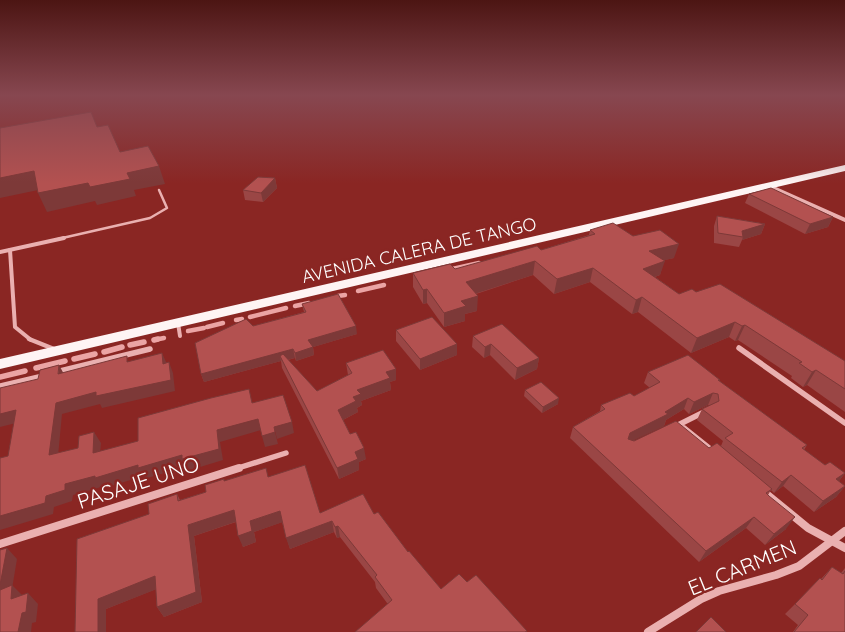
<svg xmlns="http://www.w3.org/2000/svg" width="845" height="632" font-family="Quicksand,sans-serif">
  <rect width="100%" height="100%" fill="#8a2623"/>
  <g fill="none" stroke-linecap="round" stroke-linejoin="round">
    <g stroke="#eba4a4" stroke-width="4.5">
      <polyline points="448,270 479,263"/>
      <polyline points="358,291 384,285"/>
      <polyline points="338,296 345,295"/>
      <polyline points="295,306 309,303"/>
      <polyline points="250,317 286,308"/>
      <polyline points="236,320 242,319"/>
      <polyline points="207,327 223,323"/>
      <polyline points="188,331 204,328"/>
      <polyline points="154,340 164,338"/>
    </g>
    <g stroke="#eba4a4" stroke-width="5.5">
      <polyline points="154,340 158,339"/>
      <polyline points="130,345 144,342"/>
      <polyline points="104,352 122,347"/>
      <polyline points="74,359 95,354"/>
      <polyline points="36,368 65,361"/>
      <polyline points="0,377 25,371"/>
    </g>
    <polyline stroke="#eab0b0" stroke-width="2.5" points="58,239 150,218 167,208 159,190"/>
    <g stroke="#eab0b0" stroke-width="4">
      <polyline points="10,250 15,327 31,340"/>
      <polyline points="0,252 64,238"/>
      <polyline points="178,323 180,336"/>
    </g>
    <polyline stroke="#eab0b0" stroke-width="4.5" points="29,339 54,349"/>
    <polyline stroke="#eab0b0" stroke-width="4" points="769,186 845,220"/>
    <g stroke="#eab0b0" stroke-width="5.5">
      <polyline points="739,348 845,423"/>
      <polyline points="56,372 150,349"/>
      <polyline points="0,386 43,376"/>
      <polyline points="674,427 704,412"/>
      <polyline points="684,428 714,452"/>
      <polyline points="235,469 286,453"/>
    </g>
    <g stroke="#eab0b0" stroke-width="8">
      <polyline points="764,492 808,528 845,548"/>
      <polyline points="0,544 239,468"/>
      <polyline points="648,632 701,599 719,591 776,575 799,566 845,531"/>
    </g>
    <polygon fill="#fef4f4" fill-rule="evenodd" points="845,165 845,171 0,369 0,359"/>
  </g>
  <g fill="#9a4645" fill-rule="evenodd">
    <polygon points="275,178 277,188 263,202 245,200 243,190"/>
    <polygon points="749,194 833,217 828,227 805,234 745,203"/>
    <polygon points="717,216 765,224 761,234 742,240 739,247 714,243 714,226"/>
    <polygon points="590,230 633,236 674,258 664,260 660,275 655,277 679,294 696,292 845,361 845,412 807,385 803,387 791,378 792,376 738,340 735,341 729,337 691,353 638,312 632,314 590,282 554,294 533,275 476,294 477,311 465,314 465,321 444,327 427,303 423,304 413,287 413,273 455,269 541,250 589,235"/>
    <polygon points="302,304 357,334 313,347 314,355 296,361 295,358 288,360 317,391 348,375 346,363 396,369 396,380 390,382 391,390 361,401 362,405 357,408 358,412 343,420 350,434 366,459 359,462 359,470 339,479 282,368 281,361 204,382 201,374 253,326 304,312"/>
    <polygon points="396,330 457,355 420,370 396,341"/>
    <polygon points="473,336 539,358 537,369 515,380 490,355 484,358 472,347"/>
    <path d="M648 372 720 380 719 381 807 445 804 450 825 465 845 473 839 481 845 486 836 497 814 512 783 486 774 493 771 490 768 495 786 529 765 545 746 528 699 562 570 438 573 427 600 411 601 405 634 396 650 388 644 383ZM708 405H710L702 409 697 420 723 441 721 446 709 448 633 440 664 426 666 420 684 409 689 414Z"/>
    <polygon points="525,390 558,404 542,413 524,396"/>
    <polygon points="269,477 320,513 374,514 441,589 467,582 527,631 387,603 376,588 375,582 340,537 337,538 334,532 290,549 282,522 254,532 256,542 243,547 236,522 194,536 202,602 164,617 157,607 156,589 106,609 75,632 149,514 177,494 180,500 206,492 225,481"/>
    <polygon points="832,567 841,573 845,568 845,632 793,632 798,625 785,614 795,604 821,579"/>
  </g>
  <g fill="#7d3938">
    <polygon points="159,166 165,184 134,190 136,196 97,205 95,201 47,212 38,193"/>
    <polygon points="34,171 43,189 0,198 0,178"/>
    <polygon points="275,178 277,188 263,202 261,193"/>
    <polygon points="833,217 828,227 805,234 810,224"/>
    <polygon points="765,224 761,234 742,240 743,237 742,231"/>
    <polygon points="679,244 674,258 645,265 649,251"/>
    <polygon points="535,261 533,275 465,297 466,282"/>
    <polygon points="665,261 660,275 638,283 643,269"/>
    <polygon points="593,268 590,282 554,294 557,279"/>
    <polygon points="427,289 427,303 423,304 423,290"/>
    <polygon points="478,296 477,311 465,314 465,321 444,327 444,313 461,301"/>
    <polygon points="642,297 638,312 632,314 636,300"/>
    <polygon points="735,322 729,337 691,353 697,338"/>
    <polygon points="745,325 738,340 735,341 742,326"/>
    <polygon points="356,326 357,334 310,348 308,340"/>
    <polygon points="457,344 457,355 420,370 420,359"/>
    <polygon points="491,344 490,355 484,358 485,347"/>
    <polygon points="313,347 314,355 296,361 295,353"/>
    <polygon points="293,349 295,358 282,361 280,356 281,361 204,382 201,374"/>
    <polygon points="162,353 167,364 163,364"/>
    <polygon points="539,358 537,369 515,380 517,368"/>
    <polygon points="169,362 173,373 175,391 102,408 100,404 62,414 57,467 49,455 56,403"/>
    <polygon points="59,365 65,376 58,374"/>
    <polygon points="396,369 396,380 390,382 391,390 361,401 362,405 357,408 358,412 339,422 338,410 353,397 357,390 386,372"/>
    <polygon points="816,370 807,385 803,387 812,372"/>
    <polygon points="713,393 708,405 689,414 694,402"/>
    <polygon points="559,398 558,404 542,413 543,407"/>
    <polygon points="688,398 684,409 666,420 664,426 626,444 630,433"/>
    <polygon points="16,410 24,421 0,427 0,414"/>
    <polygon points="258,419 261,430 220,442 223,460 187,471 185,467 144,479 143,476 102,489 101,487 73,495 72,501 54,507 53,514 0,530 0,516 46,496 65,484 217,430"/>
    <polygon points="292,422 294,433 277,439 274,427"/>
    <polygon points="94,432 101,443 99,465 93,453"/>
    <polygon points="275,432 278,444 265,447 262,436"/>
    <polygon points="364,448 366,459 359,462 359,470 339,479 337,468 355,452"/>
    <polygon points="845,473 836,485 836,479"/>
    <polygon points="791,475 783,486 774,493 782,482"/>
    <polygon points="845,486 836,497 814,512 823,501"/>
    <polygon points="234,510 238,521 194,536 202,602 164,617 157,607 188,525"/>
    <polygon points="280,511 283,522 254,532 256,542 243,547 238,536 250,521"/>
    <polygon points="754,517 746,528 699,562 706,551"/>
    <polygon points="795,517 786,529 765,545 774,534"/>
    <polygon points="332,521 334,532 290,549 286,538"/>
    <polygon points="338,526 340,537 337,538 335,527"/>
    <polygon points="7,548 17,559 10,601 0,591 0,585"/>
    <polygon points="155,576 162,587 106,609 106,632 98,632 98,599"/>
    <polygon points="12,585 23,596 11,599"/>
    <polygon points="28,593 38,604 36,622 32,623 31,632 18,632 22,613"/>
  </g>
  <g fill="#b35150" stroke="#7d3938">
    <polygon points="91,112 97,127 108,125 120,152 148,146 159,166 127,173 130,179 90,187 88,183 38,193 34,171 0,178 0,128"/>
    <polygon points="258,177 275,178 261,193 243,190"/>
    <polygon points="771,188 833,217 810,224 749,194"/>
    <polygon points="717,216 765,224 742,231 743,237 718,233"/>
    <polygon points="613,223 633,236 660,230 679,244 649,251 665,261 643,269 679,294 692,289 696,292 720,284 845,361 845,389 816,370 812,372 799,363 802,362 745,325 742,326 735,322 697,338 642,297 636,300 593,268 557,279 535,261 466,282 478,296 461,301 466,306 444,313 427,289 423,290 413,273 450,264 455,269 537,246 541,250 595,234 590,230"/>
    <polygon points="338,294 356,326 308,340 313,347 295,353 293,349 201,374 195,343 246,319 253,326 306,312 302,304"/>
    <polygon points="432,317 457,344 420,359 396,330"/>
    <polygon points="502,324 539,358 517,368 491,344 485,347 473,336"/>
    <polygon points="383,350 396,369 386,372 390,378 357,390 361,394 353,397 356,401 338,410 350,434 356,432 364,448 355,452 358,459 337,468 280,356 283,354 317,391 352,373 346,363"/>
    <polygon points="162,353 163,364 169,362 171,380 96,396 96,392 56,403 49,455 78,448 79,436 94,432 93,453 138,441 138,418 211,398 249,389 252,403 283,395 292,422 274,427 275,432 262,436 258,419 217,430 219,449 182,459 182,455 138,468 138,465 95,478 95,476 65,484 65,490 46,496 45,503 0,516 0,458 8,456 16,410 0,414 0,388 38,379 40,370 59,365 58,374 127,356 127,362"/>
    <polygon points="688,355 720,380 718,380 807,445 802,448 825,465 830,462 845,473 836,479 845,486 823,501 791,475 782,482 725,438 733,433 702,409 719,401 718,394 713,393 694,402 688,398 665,412 668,414 630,433 628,439 634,441 676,421 709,448 717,443 735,458 772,489 766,493 769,496 795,517 774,534 754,517 706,551 573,427 605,409 601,405 630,393 634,396 660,382 648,372"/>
    <polygon points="541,382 559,398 543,407 525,390"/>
    <polygon points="305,465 320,513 363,494 374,514 378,512 408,552 409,551 441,589 459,574 467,582 476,575 527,631 525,632 355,632 392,600 375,577 377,575 338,526 335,527 332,521 286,538 280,511 250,521 252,531 238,536 234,510 188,525 196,592 157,607 155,576 98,599 98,632 75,632 77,539 149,514 148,504 177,494 178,501 206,492 205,485 224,479 224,481 266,468 268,477"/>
    <polygon points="7,548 0,585 0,550"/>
    <polygon points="832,567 843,574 845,571 845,632 794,632 808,615 795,604 820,578 822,580"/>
    <polygon points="12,585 11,599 28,593 26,612 22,613 18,632 0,632 0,590"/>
    <polygon points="711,617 726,632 696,632"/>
  </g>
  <linearGradient id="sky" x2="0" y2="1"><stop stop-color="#4c1513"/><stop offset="0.52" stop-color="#874750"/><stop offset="1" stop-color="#874750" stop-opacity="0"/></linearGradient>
  <rect width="845" height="183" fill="url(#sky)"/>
  <g text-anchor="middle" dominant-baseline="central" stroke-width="5" stroke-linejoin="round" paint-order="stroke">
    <g font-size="18" fill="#fff" stroke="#8a2623">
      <text transform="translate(419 250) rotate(-13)">AVENIDA CALERA DE TANGO</text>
    </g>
    <g font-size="21" fill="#fff" stroke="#8a2623">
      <text transform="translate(138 482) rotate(-18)">PASAJE UNO</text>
      <text transform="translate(742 567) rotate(-22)">EL CARMEN</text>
    </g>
  </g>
</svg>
